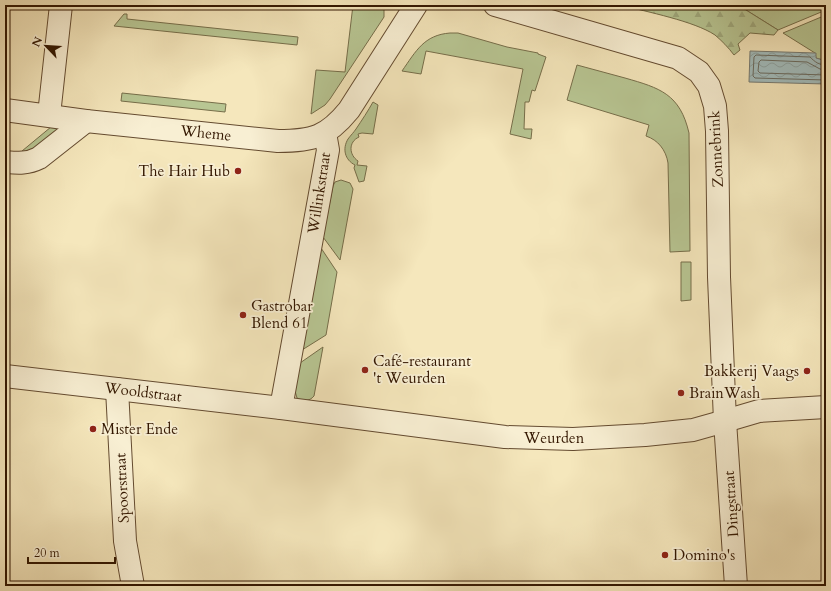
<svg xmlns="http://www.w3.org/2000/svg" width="831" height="591" font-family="Cardo,serif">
  <defs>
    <pattern id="forest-firs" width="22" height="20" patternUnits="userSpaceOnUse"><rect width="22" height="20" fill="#b8c693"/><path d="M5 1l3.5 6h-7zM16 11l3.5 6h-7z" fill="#9fa97d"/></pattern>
    <pattern id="water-waves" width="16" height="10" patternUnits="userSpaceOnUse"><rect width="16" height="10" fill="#a2bcbc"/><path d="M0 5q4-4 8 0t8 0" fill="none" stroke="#8ca1a0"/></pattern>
  </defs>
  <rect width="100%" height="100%" fill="#f5e7bc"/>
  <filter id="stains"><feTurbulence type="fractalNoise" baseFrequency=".005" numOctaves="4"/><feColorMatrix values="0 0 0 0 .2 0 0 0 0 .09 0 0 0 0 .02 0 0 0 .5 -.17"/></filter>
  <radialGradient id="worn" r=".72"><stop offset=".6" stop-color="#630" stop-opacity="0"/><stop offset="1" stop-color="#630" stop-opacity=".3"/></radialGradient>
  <g fill="#b8c693" stroke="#766e4a">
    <polygon points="353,5 384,5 384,17 330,99 325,105 311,114 316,70 345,72"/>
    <polygon points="738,5 824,5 826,10 778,30"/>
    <polygon points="124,14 127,14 127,19 298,37 297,45 114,26"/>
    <polygon points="826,15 826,61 816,58 815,53 783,33"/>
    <path d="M450 33H458L507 47 538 53V54L546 57 535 91 532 90 529 102H525L524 129H532L531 139 510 134 523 69 426 51 421 74 402 71C416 51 424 35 450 33Z"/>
    <path d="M577 65C593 69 609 74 625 78 660 88 680 94 689 133L690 251 670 252 668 163C666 150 658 140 646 136L649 125 567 100Z"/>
    <polygon points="122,93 226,104 225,112 121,101"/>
    <path d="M373 102 378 105 373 134 362 133 358 134 359 137C348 142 349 155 358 161L357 165 367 166 364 181 359 182 354 168 355 165C345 160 342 149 348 139 351 135 354 132 356 129 362 120 368 111 373 102Z"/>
    <polygon points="57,122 62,128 34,152 21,154 22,151"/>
    <polygon points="341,180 350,183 353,189 340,260 323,237 333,186 335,182"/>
    <polygon points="321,248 337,272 326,335 302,350"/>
    <polygon points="681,262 691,262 691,300 681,301"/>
    <path d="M323 347 314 396C309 402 303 401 297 398L295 391 300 363Z"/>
  </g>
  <path fill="url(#forest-firs)" stroke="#766e4a" d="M621 5H738L778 30 774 35 750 33 738 44 740 50 734 55C728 47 722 41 715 35 694 21 647 12 621 5Z"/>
  <polygon fill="url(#water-waves)" stroke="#767a71" points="750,51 816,53 816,58 826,61 826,84 749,82"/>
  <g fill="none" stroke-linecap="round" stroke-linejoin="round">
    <g stroke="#6a6a5e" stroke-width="1">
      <path d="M826 65C819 65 815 62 810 57L756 55 754 57 753 76 755 78 826 80"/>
      <polyline points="826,70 820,69 807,62 761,60 759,62 758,71 760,73 826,75"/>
    </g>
    <defs>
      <g id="pedestrian">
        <polyline points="49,115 61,5"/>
        <polyline points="5,376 281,408 505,437 573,439 645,435 693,430 725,421"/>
        <polyline points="117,389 125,541 133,586"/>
        <polyline points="281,408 328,150 325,133"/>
      </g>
      <g id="minor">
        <path d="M5 110 86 121 278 141C313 141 327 137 349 110L416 5"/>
        <path d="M5 162C18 163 27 164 39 158L86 121"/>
      </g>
      <g id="tertiary">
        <polyline points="495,5 678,58 699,72 709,86 715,106 717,131 719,277 725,421 736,586"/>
        <polyline points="725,421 759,411 826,407"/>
      </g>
    </defs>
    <use href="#pedestrian" stroke="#644b30" stroke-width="24"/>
    <use href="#minor" stroke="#644b30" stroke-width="24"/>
    <use href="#tertiary" stroke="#644b30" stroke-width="24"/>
    <use href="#pedestrian" stroke="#f8efd3" stroke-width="22"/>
    <use href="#minor" stroke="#f8efd3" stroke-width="22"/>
    <use href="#tertiary" stroke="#f8efd3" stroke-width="22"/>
  </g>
  <g fill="#8f2418" stroke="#f8efd3" stroke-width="1.5">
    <circle cx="238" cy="171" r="4"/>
    <circle cx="243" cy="315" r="4"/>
    <circle cx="365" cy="370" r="4"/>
    <circle cx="807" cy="371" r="4"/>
    <circle cx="681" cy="393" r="4"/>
    <circle cx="93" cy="429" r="4"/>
    <circle cx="665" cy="555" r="4"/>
  </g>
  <g text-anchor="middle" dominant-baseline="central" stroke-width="3.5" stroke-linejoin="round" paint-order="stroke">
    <g font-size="15" fill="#331701" stroke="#f8efd3">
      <text transform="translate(206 133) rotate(6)">Wheme</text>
      <text transform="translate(716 149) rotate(-93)">Zonnebrink</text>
      <text transform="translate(319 193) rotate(-81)">Willinkstraat</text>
      <text transform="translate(143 392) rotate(7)">Wooldstraat</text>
      <text x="554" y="438">Weurden</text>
      <text transform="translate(122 488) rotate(-93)">Spoorstraat</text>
      <text transform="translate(731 504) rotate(-94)">Dingstraat</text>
    </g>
    <g font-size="15" fill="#331701" stroke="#f8efd3" text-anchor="start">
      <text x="230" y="171" text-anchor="end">The Hair Hub</text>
      <text x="251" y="306">Gastrobar<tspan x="251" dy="17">Blend 61</tspan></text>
      <text x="373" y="361">Café-restaurant<tspan x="373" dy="17">'t Weurden</tspan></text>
      <text x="799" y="371" text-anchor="end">Bakkerij Vaags</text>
      <text x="689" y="393">BrainWash</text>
      <text x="101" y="429">Mister Ende</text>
      <text x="673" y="555">Domino's</text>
    </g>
  </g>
  <rect width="831" height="591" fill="none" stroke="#f5e7bc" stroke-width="20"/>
  <rect x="6" y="6" width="819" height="579" fill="none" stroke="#331701" stroke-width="2"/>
  <rect x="10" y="10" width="811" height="571" fill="none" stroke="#331701"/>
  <g transform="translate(46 46) rotate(295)" stroke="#f8efd3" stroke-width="3" paint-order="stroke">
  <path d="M0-3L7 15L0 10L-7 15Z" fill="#331701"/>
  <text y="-6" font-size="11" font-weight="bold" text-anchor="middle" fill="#331701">N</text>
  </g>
  <path d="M28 557v6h87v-6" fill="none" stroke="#331701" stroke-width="2"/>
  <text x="34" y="557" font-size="12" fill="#331701" stroke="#f8efd3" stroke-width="3" paint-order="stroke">20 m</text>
  <rect width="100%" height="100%" filter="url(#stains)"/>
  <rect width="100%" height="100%" fill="url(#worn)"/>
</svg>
